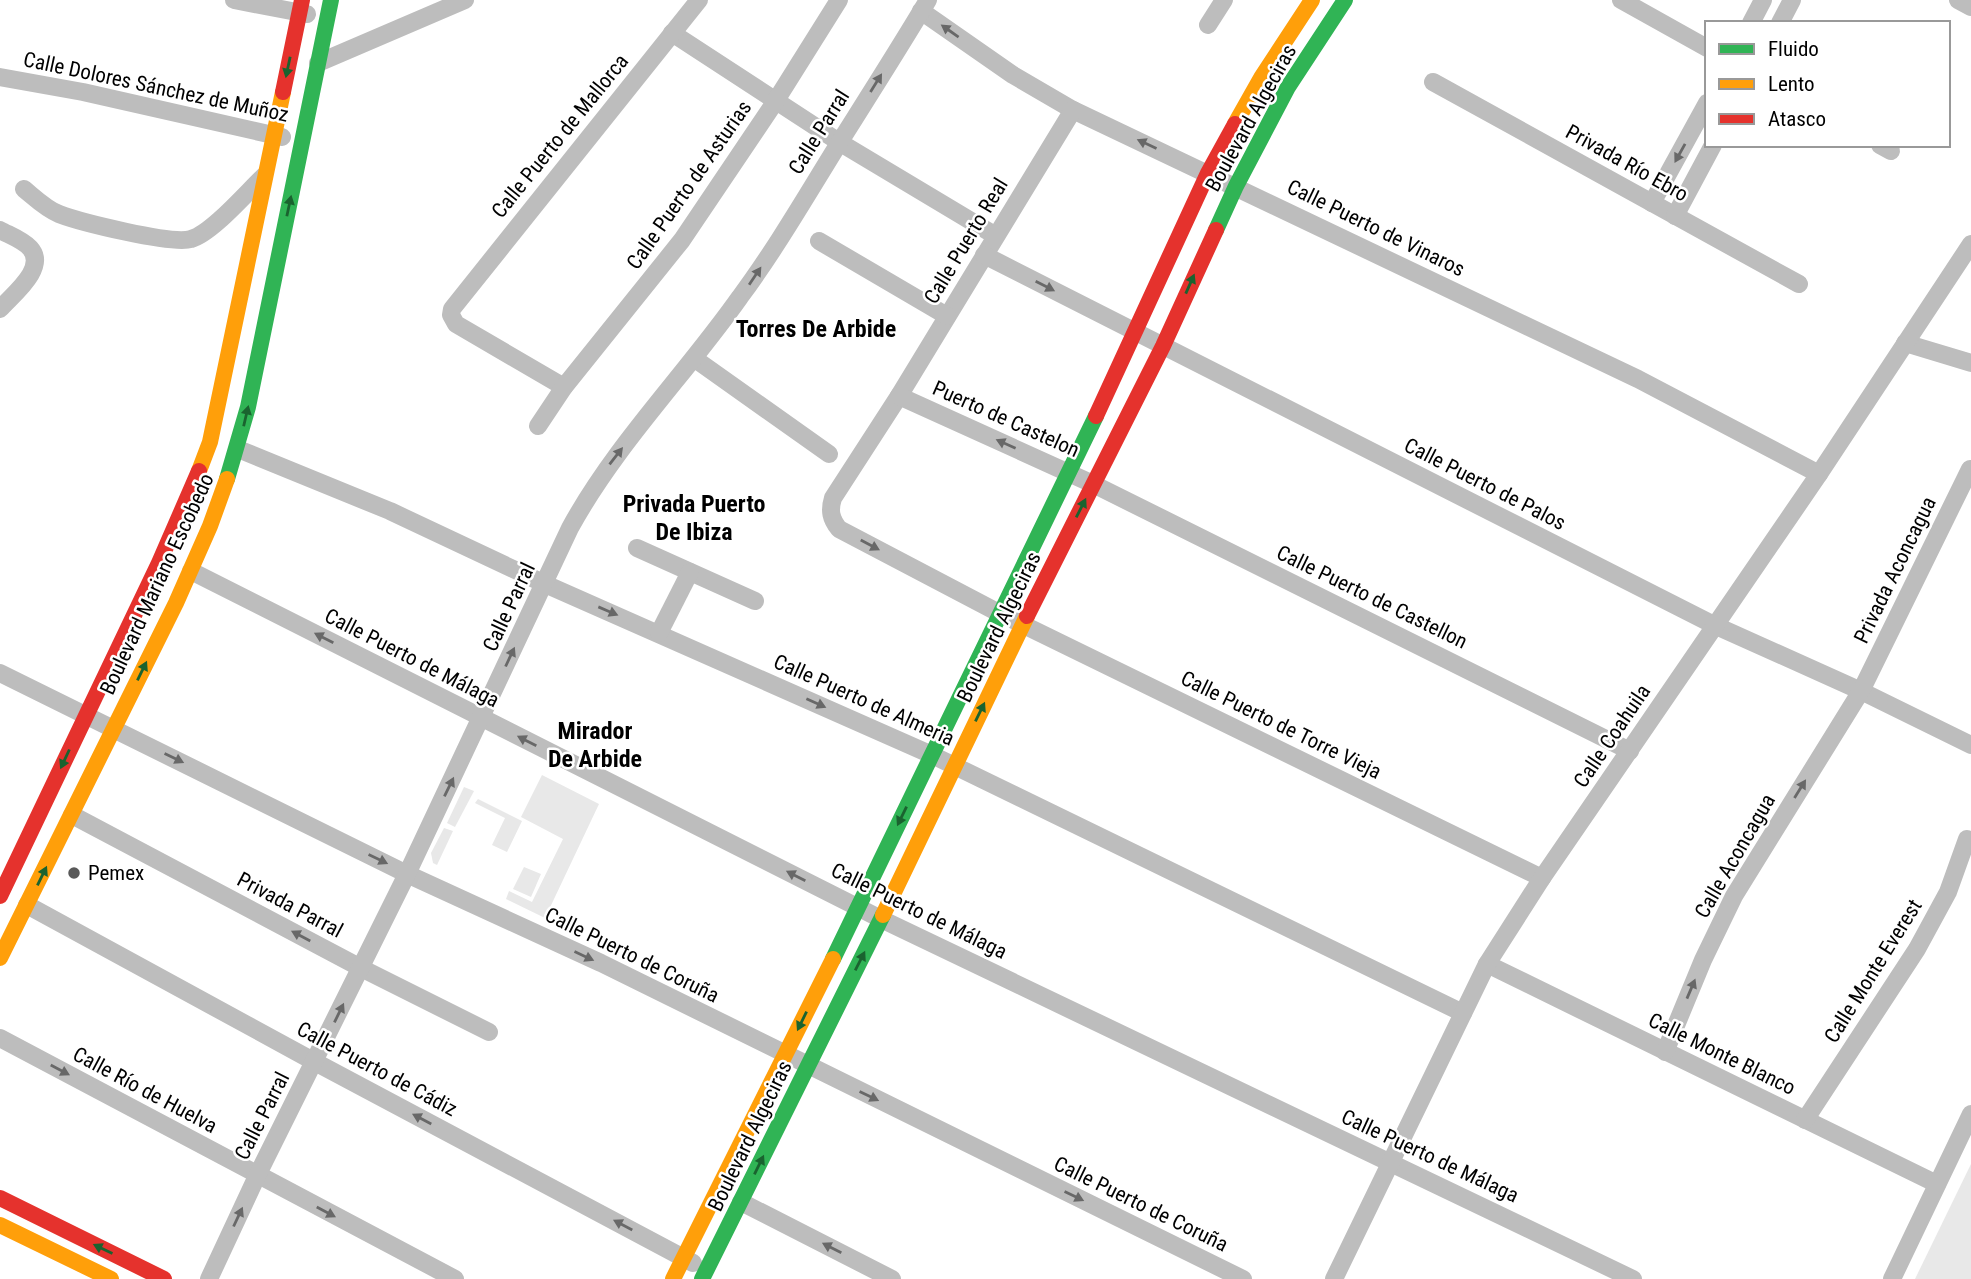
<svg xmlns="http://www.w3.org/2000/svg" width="1971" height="1279" font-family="'Roboto Condensed',sans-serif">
  <rect width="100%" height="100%" fill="#fff"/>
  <g fill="#e8e8e8">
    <polygon points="542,775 599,804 545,918 506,899 509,891 532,902 563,839 521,817"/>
    <polygon points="464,787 474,791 455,827 447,823"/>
    <polygon points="478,799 522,821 507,852 492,845 505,818 475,803"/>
    <polygon points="444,828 453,831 437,865 433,863 431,853"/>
    <polygon points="524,867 541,874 531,897 513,889"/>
    <polygon points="1971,1164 1971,1279 1915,1279"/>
  </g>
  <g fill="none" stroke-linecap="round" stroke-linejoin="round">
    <g stroke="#bdbdbd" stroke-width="18">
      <polyline points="234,0 307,14"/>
      <polyline points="1621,0 1707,48"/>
      <polyline points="1958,0 1971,7"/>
      <polyline points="921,11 1013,75 1073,110 1638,379 1819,474"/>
      <polyline points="1751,23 1763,0"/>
      <polyline points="1780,23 1792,0"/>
      <polyline points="1208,25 1224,0"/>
      <polyline points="672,33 839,142 996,236"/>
      <polyline points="318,63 465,0"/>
      <polyline points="0,77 83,92 282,137"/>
      <polyline points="1433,82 1799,284"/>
      <path d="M1073 110 899 396 833 498C829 511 831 519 839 529L999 613 1542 878"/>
      <polyline points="1880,145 1891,151"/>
      <path d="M24 189C35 198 46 209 59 214 80 222 172 245 191 239 212 233 247 192 264 176"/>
      <polyline points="1652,203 1707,103"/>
      <polyline points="1675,216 1713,145"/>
      <path d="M0 230C9 235 23 240 30 248 48 268 12 295 0 309"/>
      <polyline points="819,241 947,316"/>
      <polyline points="984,255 1714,625 1861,691 1971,745"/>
      <polyline points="1905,343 1971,363"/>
      <polyline points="695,359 829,454"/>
      <polyline points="564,387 456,324 451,315 452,309 699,0"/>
      <polyline points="899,396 1093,484 1630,751"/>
      <polyline points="538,426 564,387 682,240 775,102 839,0"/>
      <polyline points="238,449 390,511 545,584 932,755 1463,1013"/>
      <polyline points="637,548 755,601"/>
      <polyline points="191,571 881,919 1633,1279"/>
      <polyline points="659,633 690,572"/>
      <polyline points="0,673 407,874 601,963 1243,1279"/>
      <polyline points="72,815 361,968 489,1032"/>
      <polyline points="27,905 315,1062 693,1263"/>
      <polyline points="1487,964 1937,1184"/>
      <polyline points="0,1038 455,1279"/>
      <polyline points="1665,1052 1703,960 1734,896 1861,691 1970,469"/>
      <polyline points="1805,1120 1917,949 1948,892 1967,839"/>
      <polyline points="741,1202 892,1279"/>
      <path d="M209 1279 257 1176 407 874 570 528C616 444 685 375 740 297 777 247 808 193 841 140 870 94 900 47 928 0"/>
      <polyline points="1334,1279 1487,964 1542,878 1819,474 1971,244"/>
      <polyline points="1892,1279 1971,1114"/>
    </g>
    <g stroke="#30b455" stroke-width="16">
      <polyline points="1216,230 1236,186 1288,87 1345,0"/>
      <polyline points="227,479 248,407 331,0"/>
      <polyline points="833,959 1096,416"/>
      <polyline points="702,1279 883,915"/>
    </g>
    <g stroke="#ff9f0a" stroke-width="16">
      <polyline points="1235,124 1261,78 1312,0"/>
      <polyline points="199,471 210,442 283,92"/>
      <polyline points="883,915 1027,616"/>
      <polyline points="0,958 176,603 210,526 227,479"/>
      <polyline points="0,1225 111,1279"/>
      <polyline points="673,1279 833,959"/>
    </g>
    <g stroke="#e5322d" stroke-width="16">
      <polyline points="283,92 302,0"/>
      <polyline points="1096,416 1208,173 1235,124"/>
      <polyline points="1027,616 1163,346 1216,230"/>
      <polyline points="0,896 159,563 199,471"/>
      <polyline points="0,1198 164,1279"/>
    </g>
  </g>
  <defs><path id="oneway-solid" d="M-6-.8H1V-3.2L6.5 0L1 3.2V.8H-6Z" transform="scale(1.75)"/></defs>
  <g fill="#686868">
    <use href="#oneway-solid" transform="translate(950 31) rotate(-145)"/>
    <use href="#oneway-solid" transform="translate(876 83) rotate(-58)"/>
    <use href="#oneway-solid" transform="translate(1147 144) rotate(-155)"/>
    <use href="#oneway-solid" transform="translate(1680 153) rotate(119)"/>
    <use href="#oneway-solid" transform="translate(755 276) rotate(-56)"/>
    <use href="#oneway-solid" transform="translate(1045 286) rotate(27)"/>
    <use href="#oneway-solid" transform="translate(1006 444) rotate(-156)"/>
    <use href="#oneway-solid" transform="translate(616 456) rotate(-52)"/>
    <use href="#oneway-solid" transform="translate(870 545) rotate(28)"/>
    <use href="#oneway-solid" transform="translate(608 611) rotate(23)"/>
    <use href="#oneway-solid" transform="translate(324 638) rotate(-153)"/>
    <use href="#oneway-solid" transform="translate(510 657) rotate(-65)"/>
    <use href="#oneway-solid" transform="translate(816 703) rotate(24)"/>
    <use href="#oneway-solid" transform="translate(527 741) rotate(-153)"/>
    <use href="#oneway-solid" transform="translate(174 758) rotate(26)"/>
    <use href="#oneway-solid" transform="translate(449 787) rotate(-64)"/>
    <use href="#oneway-solid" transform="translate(1800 789) rotate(-58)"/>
    <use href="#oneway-solid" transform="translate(378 859) rotate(26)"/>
    <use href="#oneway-solid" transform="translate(796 876) rotate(-153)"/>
    <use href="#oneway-solid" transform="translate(301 936) rotate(-152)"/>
    <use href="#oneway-solid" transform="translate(584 956) rotate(25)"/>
    <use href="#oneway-solid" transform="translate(1691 989) rotate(-67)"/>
    <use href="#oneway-solid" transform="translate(339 1013) rotate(-64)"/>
    <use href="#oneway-solid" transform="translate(60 1070) rotate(28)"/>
    <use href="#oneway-solid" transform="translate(869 1096) rotate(26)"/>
    <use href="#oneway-solid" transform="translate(422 1119) rotate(-152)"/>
    <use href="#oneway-solid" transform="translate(1074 1196) rotate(26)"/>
    <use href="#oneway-solid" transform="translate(326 1212) rotate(28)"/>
    <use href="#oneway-solid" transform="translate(238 1217) rotate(-65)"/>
    <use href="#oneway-solid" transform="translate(623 1225) rotate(-152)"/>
    <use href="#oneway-solid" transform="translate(832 1248) rotate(-153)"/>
  </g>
  <g fill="#1a632f">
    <use href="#oneway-solid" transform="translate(288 67) rotate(102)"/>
    <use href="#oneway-solid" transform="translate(289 206) rotate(-78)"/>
    <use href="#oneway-solid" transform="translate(1190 284) rotate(-66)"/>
    <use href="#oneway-solid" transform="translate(246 416) rotate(-77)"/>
    <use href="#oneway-solid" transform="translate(1081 508) rotate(-63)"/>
    <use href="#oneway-solid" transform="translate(142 671) rotate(-64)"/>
    <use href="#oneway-solid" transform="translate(980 712) rotate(-64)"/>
    <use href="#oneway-solid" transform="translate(65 759) rotate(115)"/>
    <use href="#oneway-solid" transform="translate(902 816) rotate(116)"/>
    <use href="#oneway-solid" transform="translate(42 876) rotate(-64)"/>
    <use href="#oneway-solid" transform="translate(860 961) rotate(-63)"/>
    <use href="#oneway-solid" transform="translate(802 1021) rotate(116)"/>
    <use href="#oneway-solid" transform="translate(759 1165) rotate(-64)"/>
    <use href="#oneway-solid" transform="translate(103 1249) rotate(-154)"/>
  </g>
  <circle fill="#595959" stroke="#fff" stroke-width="2.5" cx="74" cy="873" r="7"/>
  <g text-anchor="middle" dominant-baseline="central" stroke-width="5" stroke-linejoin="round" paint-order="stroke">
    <g font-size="21" fill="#000" stroke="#fff">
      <text transform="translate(156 87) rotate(12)">Calle Dolores Sánchez de Muñoz</text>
      <text transform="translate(1251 118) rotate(-61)">Boulevard Algeciras</text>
      <text transform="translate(819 132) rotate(-58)">Calle Parral</text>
      <text transform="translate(560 136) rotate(-51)">Calle Puerto de Mallorca</text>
      <text transform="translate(1627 163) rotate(29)">Privada Río Ebro</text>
      <text transform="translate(689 185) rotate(-55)">Calle Puerto de Asturias</text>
      <text transform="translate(1376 228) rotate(26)">Calle Puerto de Vinaros</text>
      <text transform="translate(966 241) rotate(-59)">Calle Puerto Real</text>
      <text transform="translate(1006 419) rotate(24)">Puerto de Castelon</text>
      <text transform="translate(1485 484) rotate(27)">Calle Puerto de Palos</text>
      <text transform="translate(1895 570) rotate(-64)">Privada Aconcagua</text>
      <text transform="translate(157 584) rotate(-65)">Boulevard Mariano Escobedo</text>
      <text transform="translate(1372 597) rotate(26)">Calle Puerto de Castellon</text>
      <text transform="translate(509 607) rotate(-65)">Calle Parral</text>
      <text transform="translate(999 627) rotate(-64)">Boulevard Algeciras</text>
      <text transform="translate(412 658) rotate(27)">Calle Puerto de Málaga</text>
      <text transform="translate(864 700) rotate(24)">Calle Puerto de Almeria</text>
      <text transform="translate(1281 725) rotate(26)">Calle Puerto de Torre Vieja</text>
      <text transform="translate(1612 736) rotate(-56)">Calle Coahuila</text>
      <text transform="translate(1735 856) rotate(-60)">Calle Aconcagua</text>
      <text transform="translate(290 905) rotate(28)">Privada Parral</text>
      <text transform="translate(919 911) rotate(26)">Calle Puerto de Málaga</text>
      <text transform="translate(632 955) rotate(26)">Calle Puerto de Coruña</text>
      <text transform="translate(1873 971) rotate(-58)">Calle Monte Everest</text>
      <text transform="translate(1722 1054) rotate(26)">Calle Monte Blanco</text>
      <text transform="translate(377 1069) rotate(28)">Calle Puerto de Cádiz</text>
      <text transform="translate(145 1090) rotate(28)">Calle Río de Huelva</text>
      <text transform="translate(262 1116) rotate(-63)">Calle Parral</text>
      <text transform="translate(750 1136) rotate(-64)">Boulevard Algeciras</text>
      <text transform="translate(1430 1156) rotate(25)">Calle Puerto de Málaga</text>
      <text transform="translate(1141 1204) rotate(26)">Calle Puerto de Coruña</text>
    </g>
    <g font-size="21" fill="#000" stroke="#fff" text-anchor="start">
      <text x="88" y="873">Pemex</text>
    </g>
    <g font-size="24" font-weight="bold" fill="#000" stroke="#fff">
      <text x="816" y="329">Torres De Arbide</text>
      <text x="694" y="504">Privada Puerto<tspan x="694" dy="28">De Ibiza</tspan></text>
      <text x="595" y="731">Mirador<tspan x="595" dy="28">De Arbide</tspan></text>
    </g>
  </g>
  <rect x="1705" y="21" width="245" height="126" fill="#ffffff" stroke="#999999" stroke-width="2"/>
  <rect x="1719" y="44" width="35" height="10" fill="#30b455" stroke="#999999" stroke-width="2"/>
  <text x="1768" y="56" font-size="21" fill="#000000">Fluido</text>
  <rect x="1719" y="79" width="35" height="10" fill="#ff9f0a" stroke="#999999" stroke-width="2"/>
  <text x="1768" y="91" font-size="21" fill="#000000">Lento</text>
  <rect x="1719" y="114" width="35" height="10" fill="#e5322d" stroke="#999999" stroke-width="2"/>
  <text x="1768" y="126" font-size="21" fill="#000000">Atasco</text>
</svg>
